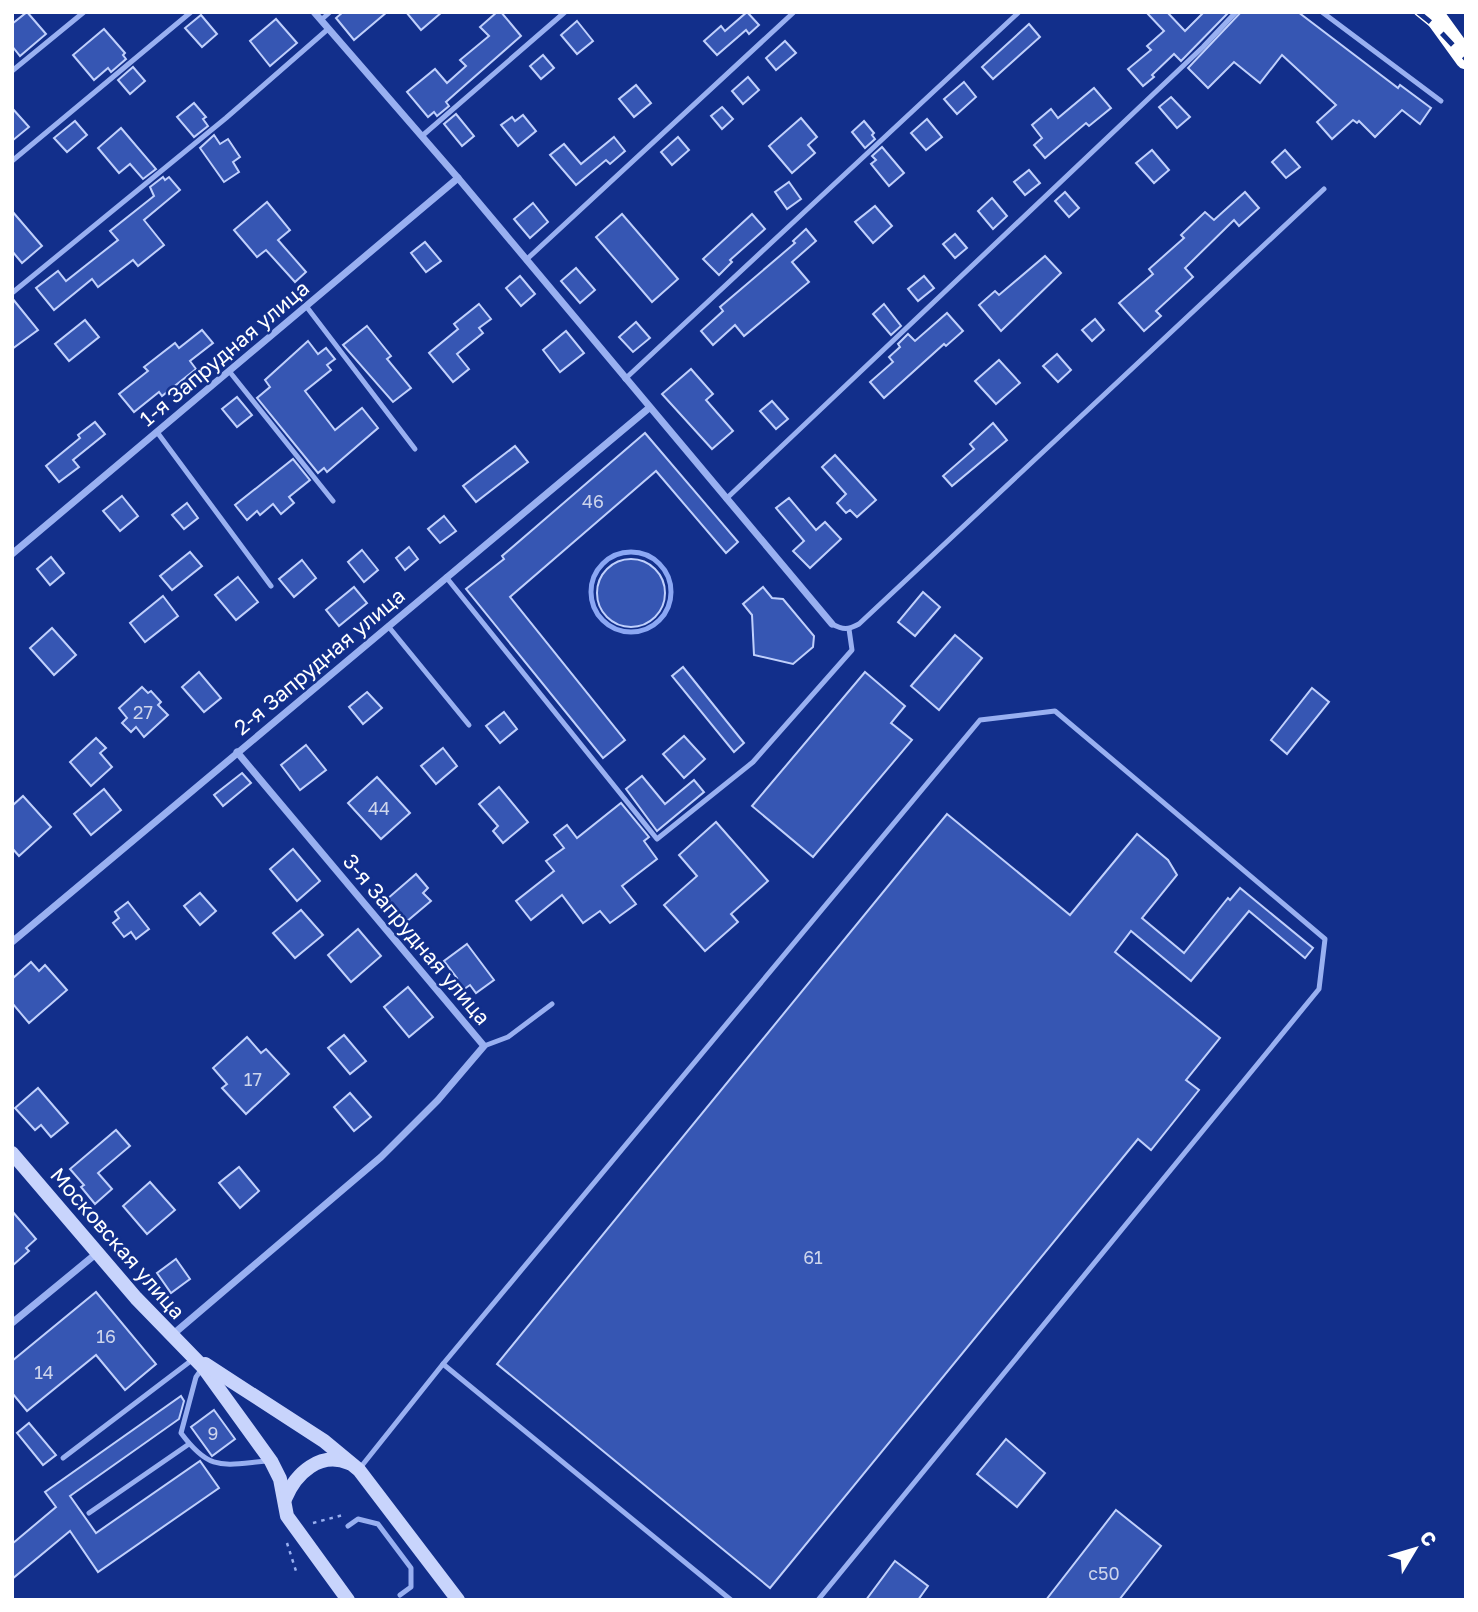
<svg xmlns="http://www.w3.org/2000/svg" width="1478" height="1612" font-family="'Golos Text',sans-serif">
  <rect width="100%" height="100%" fill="#122f8b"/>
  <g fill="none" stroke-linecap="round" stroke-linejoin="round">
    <circle stroke="#8ba7f4" stroke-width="5" cx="631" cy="592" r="40"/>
  </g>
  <g fill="#3656b3" stroke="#c0d0fc" stroke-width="2">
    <polygon points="27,12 46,34 20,56 12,46 12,24"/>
    <polygon points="343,12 387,12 354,40 336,18"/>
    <polygon points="406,12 442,12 421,30"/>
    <polygon points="497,12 501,12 521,36 456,93 446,102 449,106 437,116 434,112 428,117 407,92 435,69 447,83 466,66 460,60 489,36 480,27"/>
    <polygon points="747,12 759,25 749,34 746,30 717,55 704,41 721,26 725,31"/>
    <polygon points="1146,12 1167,12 1185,31 1204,12 1229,12 1181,61 1174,54 1152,75 1154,77 1143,86 1128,69 1151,50 1147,46 1164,31"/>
    <polygon points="1241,12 1298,12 1398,88 1400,85 1431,108 1420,124 1402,110 1375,137 1359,121 1357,123 1353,120 1332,139 1317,122 1336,105 1282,55 1260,83 1234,62 1208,88 1188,68"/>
    <polygon points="201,15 217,34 202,47 185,28"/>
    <polygon points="276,19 297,43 270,66 250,41"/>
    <polygon points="577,21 593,41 577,54 561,35"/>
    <polygon points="1029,24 1040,37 993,79 982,67"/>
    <polygon points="104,29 125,53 123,55 126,59 111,72 108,68 94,80 73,55"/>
    <polygon points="785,41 796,53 776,70 766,58"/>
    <polygon points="543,55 554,68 541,79 530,66"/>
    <polygon points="133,67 145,81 130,94 118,80"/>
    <polygon points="748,77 759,90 743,104 732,91"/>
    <polygon points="964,82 976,97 957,114 944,99"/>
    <polygon points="636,85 651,103 634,117 619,99"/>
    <polygon points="1094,88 1111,108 1089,126 1086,123 1045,158 1034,145 1042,138 1032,125 1051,109 1058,118"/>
    <polygon points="1171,97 1190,117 1177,128 1159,107"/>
    <polygon points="194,103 206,117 203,119 208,126 194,137 177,117"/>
    <polygon points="722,107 733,119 722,129 711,116"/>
    <polygon points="12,108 29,127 12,141"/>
    <polygon points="456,114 474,136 462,146 444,124"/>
    <polygon points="523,115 536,131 518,146 501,125 512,117 515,121"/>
    <polygon points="801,118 817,137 808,145 815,153 792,173 769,146"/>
    <polygon points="927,119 942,137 926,150 911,133"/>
    <polygon points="75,121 87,135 67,152 54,138"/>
    <polygon points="864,121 874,133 872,135 875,139 865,148 852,132"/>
    <polygon points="121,128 156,169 143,179 130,164 119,173 98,148"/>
    <polygon points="214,135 220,144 228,139 240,157 233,162 239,172 224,182 200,148"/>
    <polygon points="614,137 625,151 610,164 606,160 576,185 550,155 564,144 581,164"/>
    <polygon points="678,137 689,150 672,165 661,152"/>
    <polygon points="882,147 904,173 889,186 871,164 876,160 872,156"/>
    <polygon points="1152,150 1169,170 1154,183 1136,163"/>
    <polygon points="1285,150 1300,167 1286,178 1272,162"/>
    <polygon points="1029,170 1040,183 1025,195 1014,182"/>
    <polygon points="163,177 165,180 169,177 180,190 144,220 164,245 138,266 133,260 98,287 92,279 54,310 36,288 58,271 66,281 118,240 110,231 154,196 150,187"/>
    <polygon points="789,182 801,199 787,209 775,192"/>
    <polygon points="1065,192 1079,208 1069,217 1055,201"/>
    <polygon points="1245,192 1259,208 1239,226 1234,220 1185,268 1193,277 1156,311 1161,316 1144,331 1119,303 1153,274 1149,269 1184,238 1181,235 1205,212 1214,220"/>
    <polygon points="992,198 1007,216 993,229 978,211"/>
    <polygon points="267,202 290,230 278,240 306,272 295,282 266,250 257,257 234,230"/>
    <polygon points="533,203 548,222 530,238 514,219"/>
    <polygon points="875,206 892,226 873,243 855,222"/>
    <polygon points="12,211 42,246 22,263 12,251"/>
    <polygon points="622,214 678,279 652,302 596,237"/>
    <polygon points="752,214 765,229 730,260 732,262 719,275 703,259"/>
    <polygon points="806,229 816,241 792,262 809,282 744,336 735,325 713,345 701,331 723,311 720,307 795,243 793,241"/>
    <polygon points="955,234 967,248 955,258 943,244"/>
    <polygon points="425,242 441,261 426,272 411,253"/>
    <polygon points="1045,256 1061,273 1001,331 979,305 995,291 999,295"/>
    <polygon points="576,268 595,290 580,303 561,281"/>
    <polygon points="520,276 535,294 521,306 506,288"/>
    <polygon points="924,276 934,288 918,301 908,289"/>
    <polygon points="12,298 38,330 12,349"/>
    <polygon points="479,304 491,319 479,328 483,333 457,354 469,369 453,382 429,353 458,329 454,324"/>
    <polygon points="884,304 901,326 891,335 873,314"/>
    <polygon points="947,313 963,331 946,346 944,344 884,398 870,382 893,362 889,357 900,347 898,344 908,334 915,341"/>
    <polygon points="1095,319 1104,330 1092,341 1082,330"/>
    <polygon points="85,320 99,337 69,361 55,344"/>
    <polygon points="636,322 650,338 633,352 619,337"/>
    <polygon points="367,326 391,356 387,359 411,388 393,402 343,345"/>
    <polygon points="202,330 213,343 190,361 196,369 162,396 159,392 134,412 119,394 148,371 144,367 175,343 179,348"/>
    <polygon points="566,331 584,353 560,372 543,350"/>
    <polygon points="308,341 318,354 326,348 335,359 327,365 331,370 305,391 335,430 362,408 378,428 327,472 324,468 318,473 257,398 270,387 265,380"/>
    <polygon points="1057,354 1071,370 1058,382 1043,366"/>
    <polygon points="999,360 1020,383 996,404 975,381"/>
    <polygon points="691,369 713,394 706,400 733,431 712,449 662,394"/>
    <polygon points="237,397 252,415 237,427 222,409"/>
    <polygon points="772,401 788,419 776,429 760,411"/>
    <polygon points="95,422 105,434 73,460 79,467 59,482 46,466 80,438 78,435"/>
    <polygon points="993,423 1007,440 952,486 943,476 974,449 970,444"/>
    <polygon points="645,433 738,542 726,553 656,471 510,597 625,740 603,758 466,589 504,559 502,556"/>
    <polygon points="515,446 528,462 476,502 463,486"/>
    <polygon points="835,455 876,500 857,517 850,510 846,513 837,503 846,494 822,467"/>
    <polygon points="293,459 310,480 289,497 294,503 281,514 273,504 260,515 257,511 247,520 235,505"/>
    <polygon points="122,496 138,516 120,531 103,511"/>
    <polygon points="789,498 816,530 825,522 841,539 810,568 793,551 804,541 776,508"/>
    <polygon points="187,503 198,518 184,529 172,515"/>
    <polygon points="444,516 456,531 440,543 428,529"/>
    <polygon points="409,547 418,559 405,570 396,558"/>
    <polygon points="362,550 378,570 364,582 348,562"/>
    <polygon points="190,552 202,566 172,590 160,576"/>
    <polygon points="51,557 64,573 50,585 37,569"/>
    <circle cx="631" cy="593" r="34"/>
    <polygon points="302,560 316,578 294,597 279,579"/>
    <polygon points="238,577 258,602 236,620 215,595"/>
    <polygon points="354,587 367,603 339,626 326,610"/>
    <polygon points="763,587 772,598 783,599 814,636 813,647 793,664 754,655 752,615 743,604"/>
    <polygon points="923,592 940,607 915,636 898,622"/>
    <polygon points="163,596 178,616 145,642 130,623"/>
    <polygon points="52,628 76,655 54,675 30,648"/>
    <polygon points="955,635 982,658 939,710 911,686"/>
    <polygon points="683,667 744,743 734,752 672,676"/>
    <polygon points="199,672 221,698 204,712 182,687"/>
    <polygon points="865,672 905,706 891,723 912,740 813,857 752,806"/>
    <polygon points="142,687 148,693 151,691 161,702 158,705 168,715 144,737 136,727 131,732 122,723 127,718 119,708"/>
    <polygon points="1312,688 1329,702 1287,754 1271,740"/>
    <polygon points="367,692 382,708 363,724 349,707"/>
    <polygon points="504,712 517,729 500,743 486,726"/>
    <polygon points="684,736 705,759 684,778 663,754"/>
    <polygon points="96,738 106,748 100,753 112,767 91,786 70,762"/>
    <polygon points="306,745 326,770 300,790 281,765"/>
    <polygon points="443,748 457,766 436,784 421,766"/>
    <polygon points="242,773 251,783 223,806 214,795"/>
    <polygon points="642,776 665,804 694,780 704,792 657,831 626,789"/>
    <polygon points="377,777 410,813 381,839 348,803"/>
    <polygon points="499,787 528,822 503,843 493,831 498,826 479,804"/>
    <polygon points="104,789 121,810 91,835 74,814"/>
    <polygon points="23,796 51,827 19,856 12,848 12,806"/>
    <polygon points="621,803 649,837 644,841 657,859 622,886 636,904 610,923 600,911 583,923 562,895 531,920 516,901 554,871 546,861 564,848 554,835 567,825 577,838"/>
    <polygon points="947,814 1070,915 1137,834 1168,860 1177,875 1142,918 1184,953 1228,898 1230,900 1240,888 1313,948 1305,958 1249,911 1191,981 1131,931 1115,952 1220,1038 1186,1080 1199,1090 1151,1150 1138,1139 770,1588 497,1364"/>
    <polygon points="716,822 768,881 731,914 738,922 705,951 664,905 697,876 679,855"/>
    <polygon points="293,849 320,881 297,901 270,869"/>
    <polygon points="416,874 428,888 423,893 431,901 406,922 387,899"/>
    <polygon points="200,893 216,911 200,925 184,906"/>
    <polygon points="128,902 149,929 136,939 131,932 124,937 113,923 119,918 115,912"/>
    <polygon points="301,910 323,935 295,958 273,933"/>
    <polygon points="358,929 381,956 351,982 328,955"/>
    <polygon points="467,944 494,980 476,993 470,985 457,994 449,984 457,978 444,961"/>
    <polygon points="31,962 39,971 45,965 67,990 29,1023 12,1003 12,979"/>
    <polygon points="408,987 433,1017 409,1037 384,1007"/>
    <polygon points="344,1035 366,1061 350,1074 328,1048"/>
    <polygon points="247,1037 261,1053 266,1049 289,1074 246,1114 222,1088 227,1084 213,1068"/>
    <polygon points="38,1088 68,1123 51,1137 41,1125 35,1130 15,1108"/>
    <polygon points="350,1093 371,1117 354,1131 334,1107"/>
    <polygon points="116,1130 130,1146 98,1173 112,1189 95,1204 81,1187 84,1185 70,1169"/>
    <polygon points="239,1167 259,1191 240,1208 219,1183"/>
    <polygon points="150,1182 175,1210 147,1234 123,1206"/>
    <polygon points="12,1211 36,1239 26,1248 29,1251 12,1266"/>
    <polygon points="176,1259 190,1279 171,1293 157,1273"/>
    <polygon points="96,1292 156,1364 125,1390 96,1355 27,1411 12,1393 12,1361"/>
    <polygon points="181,1396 184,1401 179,1419 70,1496 96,1533 200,1461 219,1488 98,1572 70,1531 12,1579 12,1544 56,1507 45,1492"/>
    <polygon points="214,1410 235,1439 212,1456 191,1427"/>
    <polygon points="29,1423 56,1455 43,1465 17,1433"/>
    <polygon points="1006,1439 1045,1473 1017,1507 977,1474"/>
    <polygon points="1116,1510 1161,1546 1119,1600 1046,1600"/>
    <polygon points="895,1561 928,1586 918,1600 866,1600"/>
  </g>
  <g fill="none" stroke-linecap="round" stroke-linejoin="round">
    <g stroke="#99b0f1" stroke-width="2.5" stroke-dasharray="3.5 5" stroke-linecap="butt">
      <polyline points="313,1523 343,1515"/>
      <polyline points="287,1543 296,1571"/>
    </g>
    <g stroke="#99b0f1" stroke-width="5">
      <polyline points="1322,12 1441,101"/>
      <polyline points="321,20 330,12"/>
      <polyline points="12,71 84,12"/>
      <polyline points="422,136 565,12"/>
      <polyline points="12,161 191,12"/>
      <polyline points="526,260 794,12"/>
      <polyline points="12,293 226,118 328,29"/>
      <polyline points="306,306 415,449"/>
      <polyline points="229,371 333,501"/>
      <polyline points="625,379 1019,12"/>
      <polyline points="157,432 271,586"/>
      <polyline points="726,499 1203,47 1236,12"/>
      <polyline points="446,577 657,839 753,762 852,650 849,629"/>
      <path d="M832 624C843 630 848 630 859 624L1324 189"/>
      <polyline points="388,626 469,725"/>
      <polyline points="484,1046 508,1037 552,1004"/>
      <polyline points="443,1364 731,1600"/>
      <path d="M201 1370 196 1377 181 1433C210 1472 222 1465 267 1461"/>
      <polyline points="63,1458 192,1360"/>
      <polyline points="360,1468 443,1364 980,720 1055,711 1325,939 1319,989 818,1600"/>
      <polyline points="89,1513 189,1444"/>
      <polyline points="348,1526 358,1519 378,1524 411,1568 411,1587 400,1595"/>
    </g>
    <g stroke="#99b0f1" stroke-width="7">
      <polyline points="314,12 458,178 832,624"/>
      <polyline points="12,554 458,178"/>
      <polyline points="12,942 649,408"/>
      <polyline points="12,1323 97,1253"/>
      <polyline points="171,1336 381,1157 438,1100 484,1046 237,752"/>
    </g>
    <g stroke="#c8d4fc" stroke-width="14">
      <polyline points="12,1153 136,1298 203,1367 271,1461 280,1479 287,1516 348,1600"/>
      <polyline points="205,1364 324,1441 359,1470 458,1600"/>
      <path d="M285 1499C296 1473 320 1451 349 1463"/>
    </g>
    <polyline stroke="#fff" stroke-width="21" points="1432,12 1466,59"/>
    <defs>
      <polyline id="rail" points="1418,12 1434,25 1466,59"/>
    </defs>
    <use href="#rail" stroke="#fff" stroke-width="8"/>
    <use href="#rail" stroke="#122f8b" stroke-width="5" stroke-dasharray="16" stroke-linecap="butt"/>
  </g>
  <g text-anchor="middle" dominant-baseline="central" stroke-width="5" stroke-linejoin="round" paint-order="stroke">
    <g font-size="18" fill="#cdd5ec">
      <text x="593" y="501">46</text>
      <text x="143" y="712">27</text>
      <text x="379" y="808">44</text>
      <text x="253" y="1079">17</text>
      <text x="813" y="1257">61</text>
      <text x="106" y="1336">16</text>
      <text x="44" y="1372">14</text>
      <text x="213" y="1433">9</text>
      <text x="1104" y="1573">с50</text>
    </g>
    <g font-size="21" fill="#fff" stroke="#122f8b">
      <text transform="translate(224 353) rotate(-40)">1-я Запрудная улица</text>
      <text transform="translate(319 661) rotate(-40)">2-я Запрудная улица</text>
      <text transform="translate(417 939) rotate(50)">3-я Запрудная улица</text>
      <text transform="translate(118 1243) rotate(49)">Московская улица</text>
    </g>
  </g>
  <rect width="1478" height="1612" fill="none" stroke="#ffffff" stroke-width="28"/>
  <g transform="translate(1415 1549) rotate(52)" stroke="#122f8b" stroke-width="5" paint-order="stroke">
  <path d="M0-5L12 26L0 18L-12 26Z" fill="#ffffff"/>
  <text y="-10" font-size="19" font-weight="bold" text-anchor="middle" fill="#ffffff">С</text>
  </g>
</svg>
